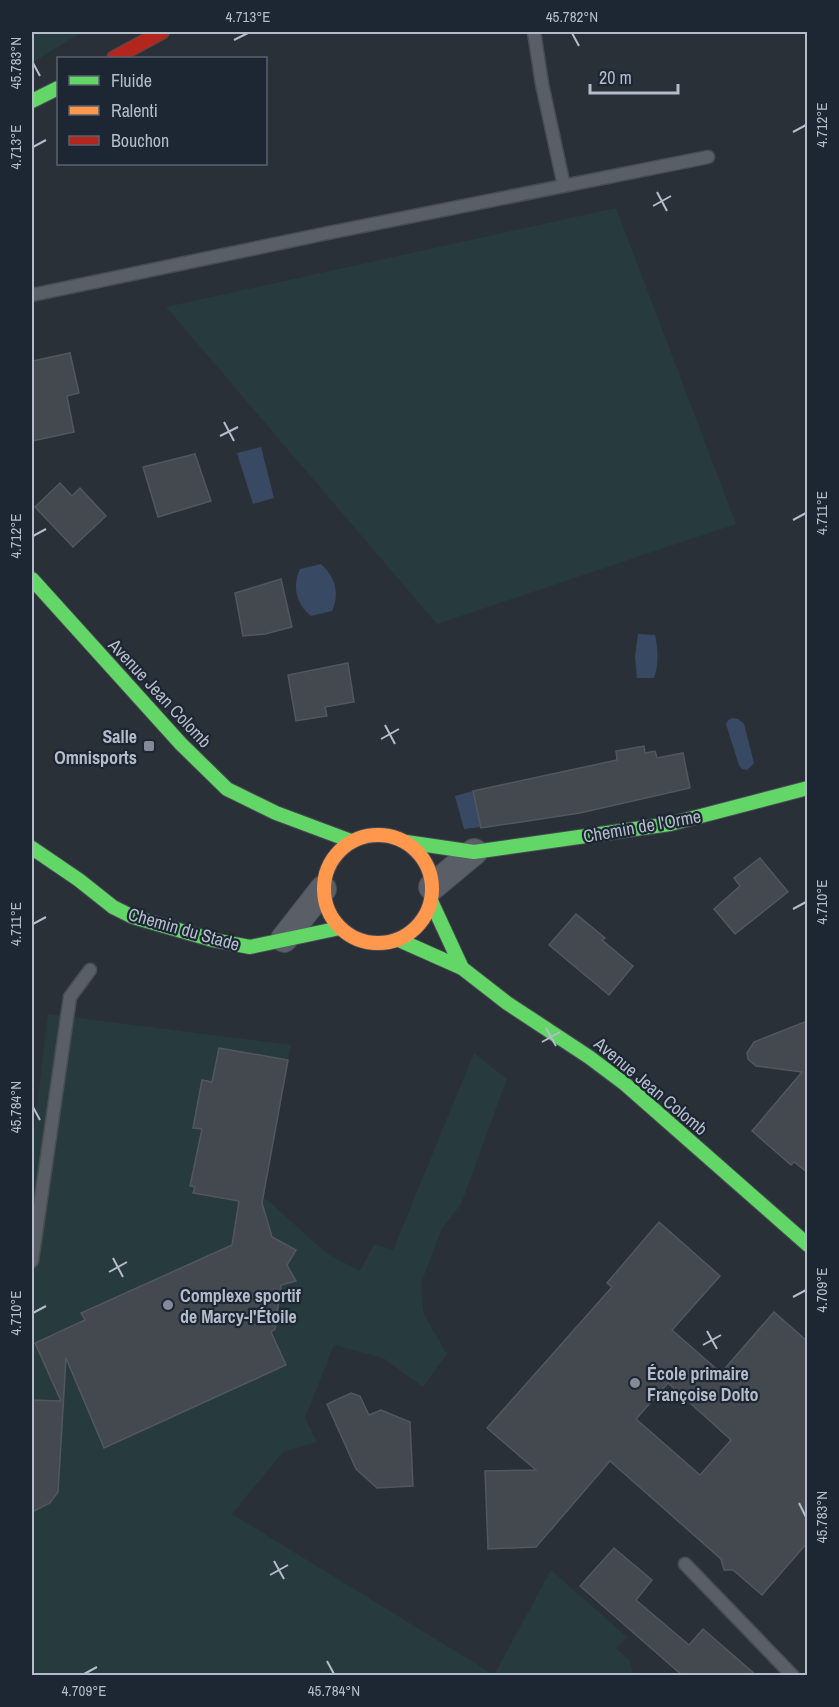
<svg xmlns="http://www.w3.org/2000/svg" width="839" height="1707" font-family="'Archivo Narrow',sans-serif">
  <rect width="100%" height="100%" fill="#2a3038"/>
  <g fill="#273a3e">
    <polygon points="32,32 82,32 32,63"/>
    <polygon points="616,208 736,524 437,624 166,307"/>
    <polygon points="48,1014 291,1045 263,1196 326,1253 360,1271 374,1244 393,1250 474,1053 507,1079 461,1204 441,1230 421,1284 424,1315 447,1354 423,1387 383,1358 334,1345 305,1418 317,1442 283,1452 232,1514 494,1675 551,1570 627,1637 616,1648 629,1660 634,1675 32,1676 32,1148"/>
  </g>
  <g fill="#384963">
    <polygon points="261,447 274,498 253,504 237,453"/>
    <path d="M321 564C335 577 340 593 332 611L311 616C296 604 292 586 300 569Z"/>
    <path d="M638 634 655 635C658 648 659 665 654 678H637L635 657Z"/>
    <polygon points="733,718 738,719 744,724 754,763 747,770 742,769 739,765 726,724 728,720"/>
    <polygon points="473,791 481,827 464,829 455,796"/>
  </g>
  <g fill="#444950" stroke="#52575f" stroke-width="1.5" fill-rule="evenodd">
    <polygon points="70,353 79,393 67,396 74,432 32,441 32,361"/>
    <polygon points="195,454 211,501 158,517 143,467"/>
    <polygon points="60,483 72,496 80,488 106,516 73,547 35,507"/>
    <polygon points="281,579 292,627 265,634 243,636 235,593"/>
    <polygon points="348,663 354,702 325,707 327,716 296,721 288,675"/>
    <polygon points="644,746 645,753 655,751 657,758 683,753 690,788 580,813 481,828 473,791 617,760 616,751"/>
    <polygon points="760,858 788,892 735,934 714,909 740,886 734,878"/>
    <polygon points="576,914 605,938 602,940 633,966 609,995 549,945"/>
    <polygon points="807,1021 807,1172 794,1162 791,1165 752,1131 802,1072 756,1066 748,1059 747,1053 754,1042"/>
    <polygon points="219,1048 288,1060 262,1203 272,1237 296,1250 287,1265 296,1281 281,1285 275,1329 271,1332 286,1365 104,1448 66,1358 58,1492 50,1503 32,1512 32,1400 61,1401 35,1343 85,1320 81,1313 232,1245 239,1201 193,1193 195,1187 190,1186 202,1129 193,1128 202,1080 212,1082"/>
    <path d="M659 1222 720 1276 672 1330 721 1373 774 1312 807 1341V1543L762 1595 733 1570H724L721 1559 610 1461 536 1547 488 1549 485 1471 536 1470 487 1428 612 1287 607 1283ZM668 1383 731 1440 700 1475 636 1419Z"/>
    <polygon points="351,1393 360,1396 369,1415 381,1410 410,1422 413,1486 377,1488 356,1469 327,1404"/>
    <polygon points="614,1548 652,1580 636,1600 689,1645 703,1629 757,1676 683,1676 580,1586"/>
  </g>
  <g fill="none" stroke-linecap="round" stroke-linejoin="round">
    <defs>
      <g id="lane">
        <polyline points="534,32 542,84 564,186"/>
        <polyline points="32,295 328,233 708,157"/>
        <polyline points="32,1261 70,997 90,970"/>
        <polyline points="685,1564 793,1676"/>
      </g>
      <g id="street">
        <polyline points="432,887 474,852"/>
        <polyline points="284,939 323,889"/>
      </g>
      <g id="fast">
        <polyline points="32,101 58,88"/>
        <polyline points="32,579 181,744 227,789 276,813 351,841"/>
        <polyline points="406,842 474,852 670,824 808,788"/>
        <polyline points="32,848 79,880 113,907 133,917 213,940 250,947 340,928"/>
        <polyline points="431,901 462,968"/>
        <polyline points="399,940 462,968 507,1003 589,1057 625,1084 808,1245"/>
      </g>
      <circle id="slow" cx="378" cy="889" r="54"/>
      <polyline id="jam" points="114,58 162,32"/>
    </defs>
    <use href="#lane" stroke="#484c53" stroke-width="15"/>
    <use href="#street" stroke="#484c53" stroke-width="28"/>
    <use href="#fast" stroke="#484c53" stroke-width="16"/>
    <use href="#slow" stroke="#484c53" stroke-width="16"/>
    <use href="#jam" stroke="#484c53" stroke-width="16"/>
    <use href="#lane" stroke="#5a5e66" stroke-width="12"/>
    <use href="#street" stroke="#5a5e66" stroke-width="26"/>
    <use href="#fast" stroke="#63d668" stroke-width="14"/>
    <use href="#slow" stroke="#ff974d" stroke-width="14"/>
    <use href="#jam" stroke="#b3261e" stroke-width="14"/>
  </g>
  <path fill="none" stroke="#b4bcc9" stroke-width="2" d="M572 33 579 46M234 40 248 33M33 63 40 76M793 132 806 125M33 147 46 140M657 192 667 211M653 206 671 196M224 422 234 441M220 436 238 427M793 520 806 513M33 536 46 529M385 725 395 744M381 739 399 729M793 909 806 902M33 924 46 917M546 1028 556 1046M542 1042 560 1032M33 1107 40 1120M113 1258 123 1277M109 1272 127 1262M793 1297 806 1290M33 1313 46 1306M707 1331 717 1349M703 1345 721 1335M799 1503 806 1517M274 1561 284 1579M270 1575 288 1565M327 1661 334 1674M84 1674 97 1667"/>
  <g fill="#848b96" stroke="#1d2633" stroke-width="2">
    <rect x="143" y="740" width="12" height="12" rx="3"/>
    <circle cx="168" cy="1305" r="6"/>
    <circle cx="635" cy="1383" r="6"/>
  </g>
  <g text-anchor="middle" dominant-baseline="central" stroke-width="4.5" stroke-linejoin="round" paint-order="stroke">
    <g font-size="18" fill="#b4bcc9" stroke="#1d2633">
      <text transform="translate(160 693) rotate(47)">Avenue Jean Colomb</text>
      <text transform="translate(642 826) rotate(-10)">Chemin de l'Orme</text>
      <text transform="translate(184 929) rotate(16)">Chemin du Stade</text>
      <text transform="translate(651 1086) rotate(40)">Avenue Jean Colomb</text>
    </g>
    <g font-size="18" font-weight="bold" fill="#b4bcc9" stroke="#1d2633" text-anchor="start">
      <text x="137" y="736" text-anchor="end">Salle<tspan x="137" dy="21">Omnisports</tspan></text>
      <text x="180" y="1295">Complexe sportif<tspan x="180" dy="21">de Marcy-l'Étoile</tspan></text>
      <text x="647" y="1373">École primaire<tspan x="647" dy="21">Françoise Dolto</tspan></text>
    </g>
  </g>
  <rect width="839" height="1707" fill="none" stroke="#1d2633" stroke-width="66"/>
  <rect x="57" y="57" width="210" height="108" fill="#1d2633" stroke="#59626f" stroke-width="1.5"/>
  <rect x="69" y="76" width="30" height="9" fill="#63d668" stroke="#59626f" stroke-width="1.5"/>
  <text x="111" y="87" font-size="18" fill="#b4bcc9">Fluide</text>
  <rect x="69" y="106" width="30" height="9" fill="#ff974d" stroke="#59626f" stroke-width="1.5"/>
  <text x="111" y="117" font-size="18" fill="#b4bcc9">Ralenti</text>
  <rect x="69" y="136" width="30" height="9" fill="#b3261e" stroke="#59626f" stroke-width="1.5"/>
  <text x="111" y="147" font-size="18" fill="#b4bcc9">Bouchon</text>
  <path d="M590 84v9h88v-9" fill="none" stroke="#b4bcc9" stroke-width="3"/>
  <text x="599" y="84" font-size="18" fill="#b4bcc9" stroke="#1d2633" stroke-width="4.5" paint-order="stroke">20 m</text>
  <rect x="33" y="33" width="773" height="1641" fill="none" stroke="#b4bcc9" stroke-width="2"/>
  <g font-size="15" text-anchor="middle" fill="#b4bcc9">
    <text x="248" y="22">4.713°E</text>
    <text x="572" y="22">45.782°N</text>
    <text transform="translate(16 63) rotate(-90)" y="5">45.783°N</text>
    <text transform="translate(822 125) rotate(-90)" y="5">4.712°E</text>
    <text transform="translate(16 147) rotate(-90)" y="5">4.713°E</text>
    <text transform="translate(822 513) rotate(-90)" y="5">4.711°E</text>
    <text transform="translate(16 536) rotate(-90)" y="5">4.712°E</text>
    <text transform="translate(822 902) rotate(-90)" y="5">4.710°E</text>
    <text transform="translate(16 924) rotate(-90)" y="5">4.711°E</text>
    <text transform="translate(16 1107) rotate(-90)" y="5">45.784°N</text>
    <text transform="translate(822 1290) rotate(-90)" y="5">4.709°E</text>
    <text transform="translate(16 1313) rotate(-90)" y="5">4.710°E</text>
    <text transform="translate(822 1517) rotate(-90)" y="5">45.783°N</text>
    <text x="84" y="1696">4.709°E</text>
    <text x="334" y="1696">45.784°N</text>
  </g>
</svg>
